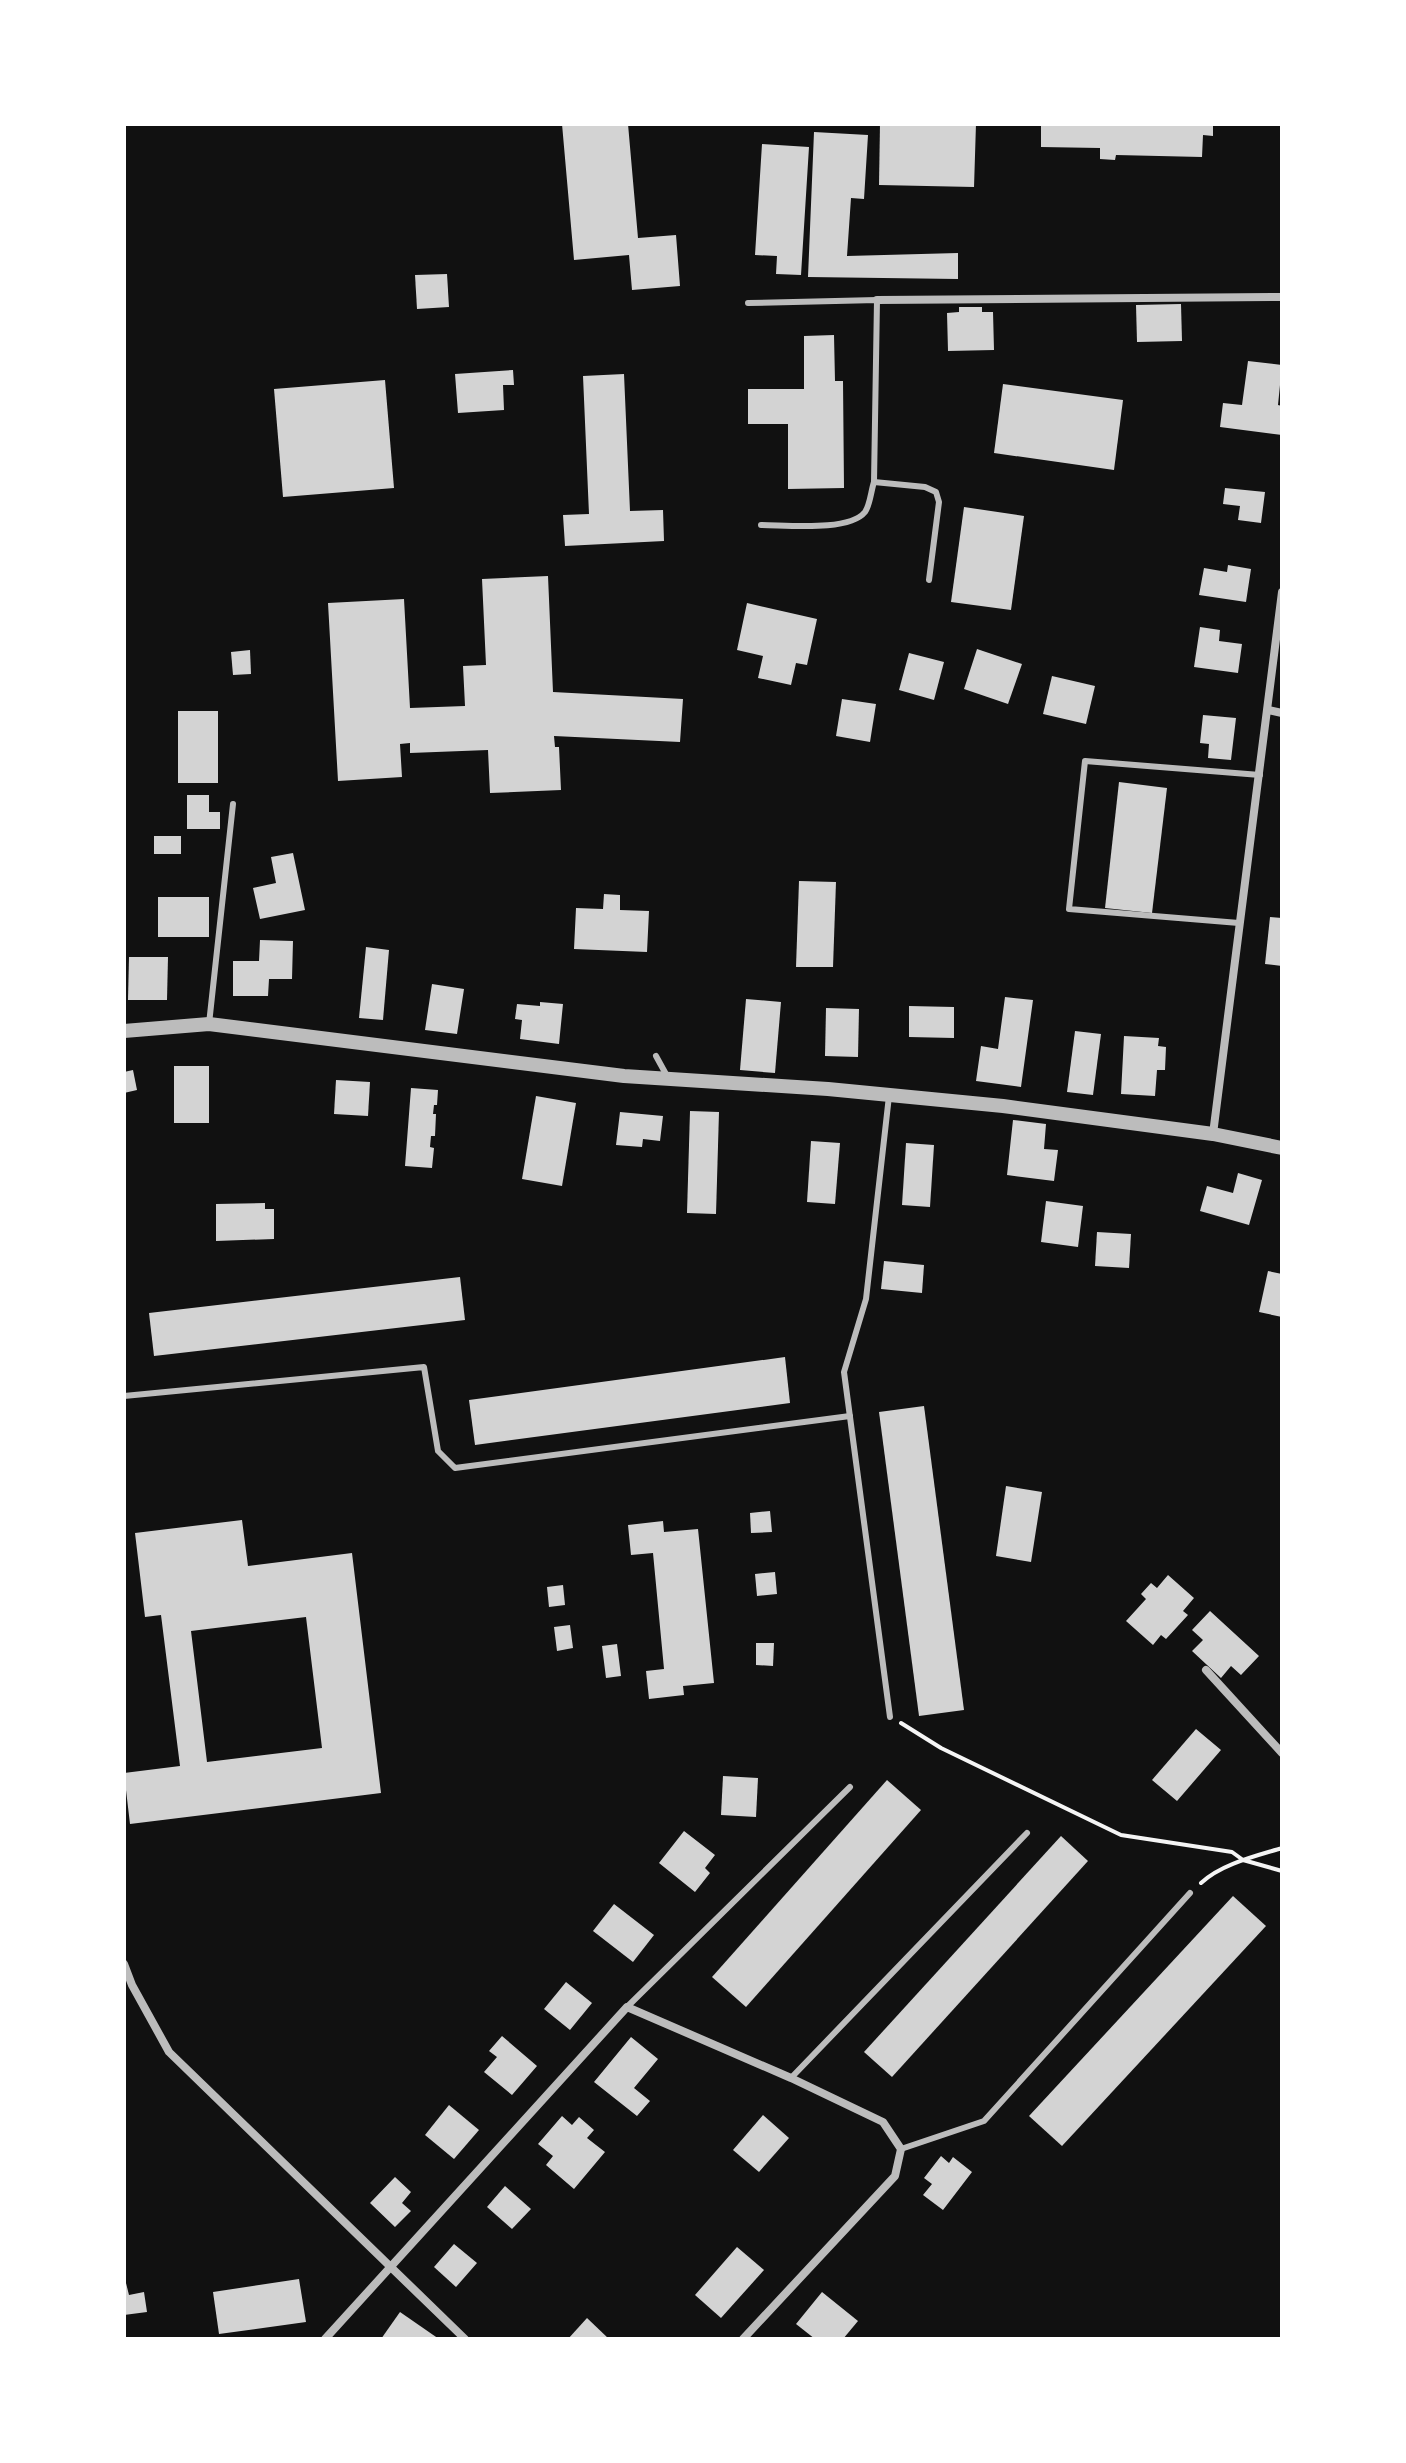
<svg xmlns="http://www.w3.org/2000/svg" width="1406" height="2463" font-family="'IBM Plex Serif',serif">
  <rect width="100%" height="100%" fill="#111"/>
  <g fill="#d3d3d3" fill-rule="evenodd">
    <polygon points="562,124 628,124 638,238 676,235 680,286 632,290 629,255 574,260"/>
    <polygon points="880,124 976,124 974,187 879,185"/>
    <polygon points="1041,124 1213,124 1213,136 1203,135 1202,157 1116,155 1115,160 1100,159 1100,148 1041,147"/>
    <polygon points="814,132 868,135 864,199 851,198 847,256 958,253 958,279 808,277"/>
    <polygon points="762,144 809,147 801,275 776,274 777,256 755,255"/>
    <polygon points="447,274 449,307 417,309 415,275"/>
    <polygon points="1181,304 1182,341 1137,342 1136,305"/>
    <polygon points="959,307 982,307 982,312 993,312 994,350 948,351 947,313 959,312"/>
    <polygon points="834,335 835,381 843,381 844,488 788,489 788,424 748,424 748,389 804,389 804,336"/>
    <polygon points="1248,361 1282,365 1278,405 1282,406 1282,435 1220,427 1223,403 1242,405"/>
    <polygon points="513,370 514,385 503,385 504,410 458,413 455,374"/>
    <polygon points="624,374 630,511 663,510 664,541 565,546 563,515 589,514 583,376"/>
    <polygon points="385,380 394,488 283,497 274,389"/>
    <polygon points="1003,384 1123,400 1114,470 994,453"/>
    <polygon points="1225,488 1265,492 1261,523 1238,520 1240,506 1223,504"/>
    <polygon points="964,507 1024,516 1011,610 951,602"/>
    <polygon points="1228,565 1251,569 1246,602 1199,595 1204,568 1227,572"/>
    <polygon points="548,576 553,692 683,699 680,742 554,736 555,747 559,747 561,790 490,793 488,750 410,753 410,743 400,744 402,777 338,781 328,603 404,599 410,708 465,706 463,666 486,665 482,579"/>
    <polygon points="747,603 817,619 807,665 796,663 791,685 758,678 763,656 737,650"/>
    <polygon points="1200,627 1220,630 1219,641 1242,644 1238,673 1194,667"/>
    <polygon points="977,649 1022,664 1008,704 964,689"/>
    <polygon points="250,650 251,674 233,675 231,652"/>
    <polygon points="909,653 944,662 934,700 899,690"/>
    <polygon points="1052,676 1095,686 1086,724 1043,714"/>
    <polygon points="842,699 876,704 870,742 836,736"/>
    <rect x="178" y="711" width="40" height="72"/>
    <polygon points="1203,715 1236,718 1231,760 1208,758 1209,744 1200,743"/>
    <polygon points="1119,782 1167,788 1152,913 1105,908"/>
    <polygon points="187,795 209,795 209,812 220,812 220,829 187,829"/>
    <rect x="154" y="836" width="27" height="18"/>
    <polygon points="293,853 305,910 260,919 253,888 276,883 271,857"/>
    <polygon points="799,881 836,882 833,967 796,967"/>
    <polygon points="604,894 620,895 620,910 649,911 647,952 574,949 576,908 603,909"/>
    <rect x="158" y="897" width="51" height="40"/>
    <polygon points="1270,917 1282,918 1282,966 1265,964"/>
    <polygon points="260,940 293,941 292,979 269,979 268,996 233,996 233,961 259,961"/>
    <polygon points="366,947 389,950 383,1020 359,1018"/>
    <polygon points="129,957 168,957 167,1000 128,1000"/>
    <polygon points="432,984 464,989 457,1034 425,1030"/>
    <polygon points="1005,997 1033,1000 1021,1087 976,1081 981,1046 998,1049"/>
    <polygon points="746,999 781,1002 775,1073 740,1070"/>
    <polygon points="540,1002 563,1004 559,1044 520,1039 522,1020 515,1019 517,1004 540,1006"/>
    <polygon points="909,1006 954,1007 954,1038 909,1037"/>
    <polygon points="826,1008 859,1009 858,1057 825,1056"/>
    <polygon points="1075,1031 1101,1034 1093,1095 1067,1092"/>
    <polygon points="1124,1036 1159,1038 1158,1046 1166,1047 1165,1070 1157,1070 1155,1096 1121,1094"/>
    <rect x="174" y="1066" width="35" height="57"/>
    <polygon points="133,1070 137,1090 124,1093 124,1072"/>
    <polygon points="336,1080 370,1082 368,1116 334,1114"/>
    <polygon points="411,1088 438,1090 437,1105 434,1105 433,1114 436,1114 435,1136 431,1136 430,1147 434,1148 432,1168 405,1166"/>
    <polygon points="536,1096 576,1103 562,1186 522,1179"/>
    <polygon points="690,1111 719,1112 716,1214 687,1213"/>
    <polygon points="620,1112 663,1116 660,1141 643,1139 642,1147 616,1145"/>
    <polygon points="1013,1120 1046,1124 1044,1149 1058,1150 1054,1181 1007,1175"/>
    <polygon points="811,1141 840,1143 835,1204 807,1202"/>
    <polygon points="906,1143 934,1145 930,1207 902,1205"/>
    <polygon points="1238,1173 1262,1180 1249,1225 1200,1211 1207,1186 1233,1193"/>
    <polygon points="1046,1201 1083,1206 1078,1247 1041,1242"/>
    <polygon points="265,1203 265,1209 274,1209 274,1239 216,1241 216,1204"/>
    <polygon points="1097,1232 1131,1234 1129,1268 1095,1266"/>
    <polygon points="884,1261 924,1265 922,1293 881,1289"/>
    <polygon points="1268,1271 1282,1274 1282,1317 1259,1312"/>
    <polygon points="460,1277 465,1320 154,1356 149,1313"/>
    <polygon points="785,1357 790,1403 475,1445 469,1400"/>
    <polygon points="924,1406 964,1710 919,1716 879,1412"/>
    <polygon points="1006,1486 1042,1492 1031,1562 996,1556"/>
    <polygon points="770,1511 772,1532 751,1533 750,1513"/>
    <path d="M242 1520 248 1566 352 1553 381 1793 130 1824 124 1773 180 1766 161 1615 145 1617 135 1533ZM306 1617 322 1748 207 1762 191 1631Z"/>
    <polygon points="663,1521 664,1532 698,1529 714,1683 683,1686 684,1695 649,1699 646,1671 664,1669 653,1553 631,1555 628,1525"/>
    <polygon points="775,1572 777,1594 757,1596 755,1574"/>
    <polygon points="1168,1575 1194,1598 1183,1611 1188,1615 1166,1639 1161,1635 1153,1645 1126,1621 1146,1599 1141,1594 1151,1583 1157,1588"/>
    <polygon points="563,1585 565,1605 549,1607 547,1587"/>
    <polygon points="1210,1611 1259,1656 1241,1675 1231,1666 1221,1678 1192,1651 1203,1640 1192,1630"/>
    <polygon points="570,1625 573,1648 557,1651 554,1627"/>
    <polygon points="756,1643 774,1643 773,1666 756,1665"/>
    <polygon points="617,1644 621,1676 606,1678 602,1646"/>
    <polygon points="1196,1729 1221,1750 1177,1801 1152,1780"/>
    <polygon points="723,1776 758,1778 756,1817 721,1815"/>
    <polygon points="887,1780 921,1810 746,2007 712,1977"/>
    <polygon points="684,1831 715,1855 705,1868 710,1873 695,1892 659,1863"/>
    <polygon points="1061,1836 1088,1861 892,2077 864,2052"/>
    <polygon points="1233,1896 1266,1926 1062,2146 1029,2116"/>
    <polygon points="614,1904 654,1935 633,1962 593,1931"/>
    <polygon points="566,1982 592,2003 570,2030 544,2009"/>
    <polygon points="502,2036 537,2066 512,2095 484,2072 497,2057 489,2051"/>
    <polygon points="631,2037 658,2059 634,2088 650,2101 637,2116 594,2082"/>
    <polygon points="449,2105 479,2130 454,2159 425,2135"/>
    <polygon points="763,2115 789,2138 759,2172 733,2150"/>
    <polygon points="562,2116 572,2125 579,2117 594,2130 587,2138 605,2152 574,2189 546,2165 553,2156 538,2144"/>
    <polygon points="941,2156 949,2163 953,2157 972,2172 943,2210 923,2195 932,2184 924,2178"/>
    <polygon points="395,2177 411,2192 402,2203 411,2211 395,2227 370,2203"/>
    <polygon points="505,2186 531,2209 512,2229 487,2207"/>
    <polygon points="454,2244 477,2263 456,2287 434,2267"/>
    <polygon points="737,2247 764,2270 721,2318 695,2295"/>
    <polygon points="124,2275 129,2295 144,2292 147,2312 124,2315"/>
    <polygon points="299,2279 306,2322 219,2334 213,2292"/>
    <polygon points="822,2292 858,2321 843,2339 815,2339 796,2324"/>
    <polygon points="400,2312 439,2339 381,2339"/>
    <polygon points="587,2318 609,2339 568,2339"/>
  </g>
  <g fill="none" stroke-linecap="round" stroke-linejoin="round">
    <g stroke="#f5f5f5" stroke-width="4">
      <polyline points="901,1723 941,1748 1121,1835 1232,1852 1243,1860 1282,1871"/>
      <path d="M1201 1883C1221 1864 1256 1856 1282 1848"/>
    </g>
    <g stroke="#bcbcbc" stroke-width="6">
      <path d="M748 303 877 300 874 482C871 491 870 505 865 512 849 532 786 525 761 525"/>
      <polyline points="874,482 925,487 936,492 939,502 929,580"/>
      <polyline points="1239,923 1069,909 1085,761 1260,775"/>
      <polyline points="209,1024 233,804"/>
      <polyline points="656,1056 667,1076"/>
      <polyline points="889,1096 866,1299 844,1372 890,1717"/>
      <polyline points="124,1396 424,1367 438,1451 455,1468 850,1416"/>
      <polyline points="627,2007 850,1787"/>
      <polyline points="791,2078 1027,1833"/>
      <polyline points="901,2149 984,2121 1190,1893"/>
    </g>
    <g stroke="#bcbcbc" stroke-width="8">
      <polyline points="877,300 1282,297"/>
      <polyline points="1268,710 1282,713"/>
      <polyline points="1213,1134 1282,592"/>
      <polyline points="1206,1670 1282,1753"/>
      <polyline points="124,1964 132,1985 169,2052 465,2339"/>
      <polyline points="325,2339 627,2007 791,2078 883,2122 901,2149 895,2176 743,2339"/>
    </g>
    <polyline stroke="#bcbcbc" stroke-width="14" points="124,1031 209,1024 624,1076 828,1089 1003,1106 1213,1134 1282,1148"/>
  </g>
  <rect width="1406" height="2463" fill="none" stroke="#ffffff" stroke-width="252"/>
</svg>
